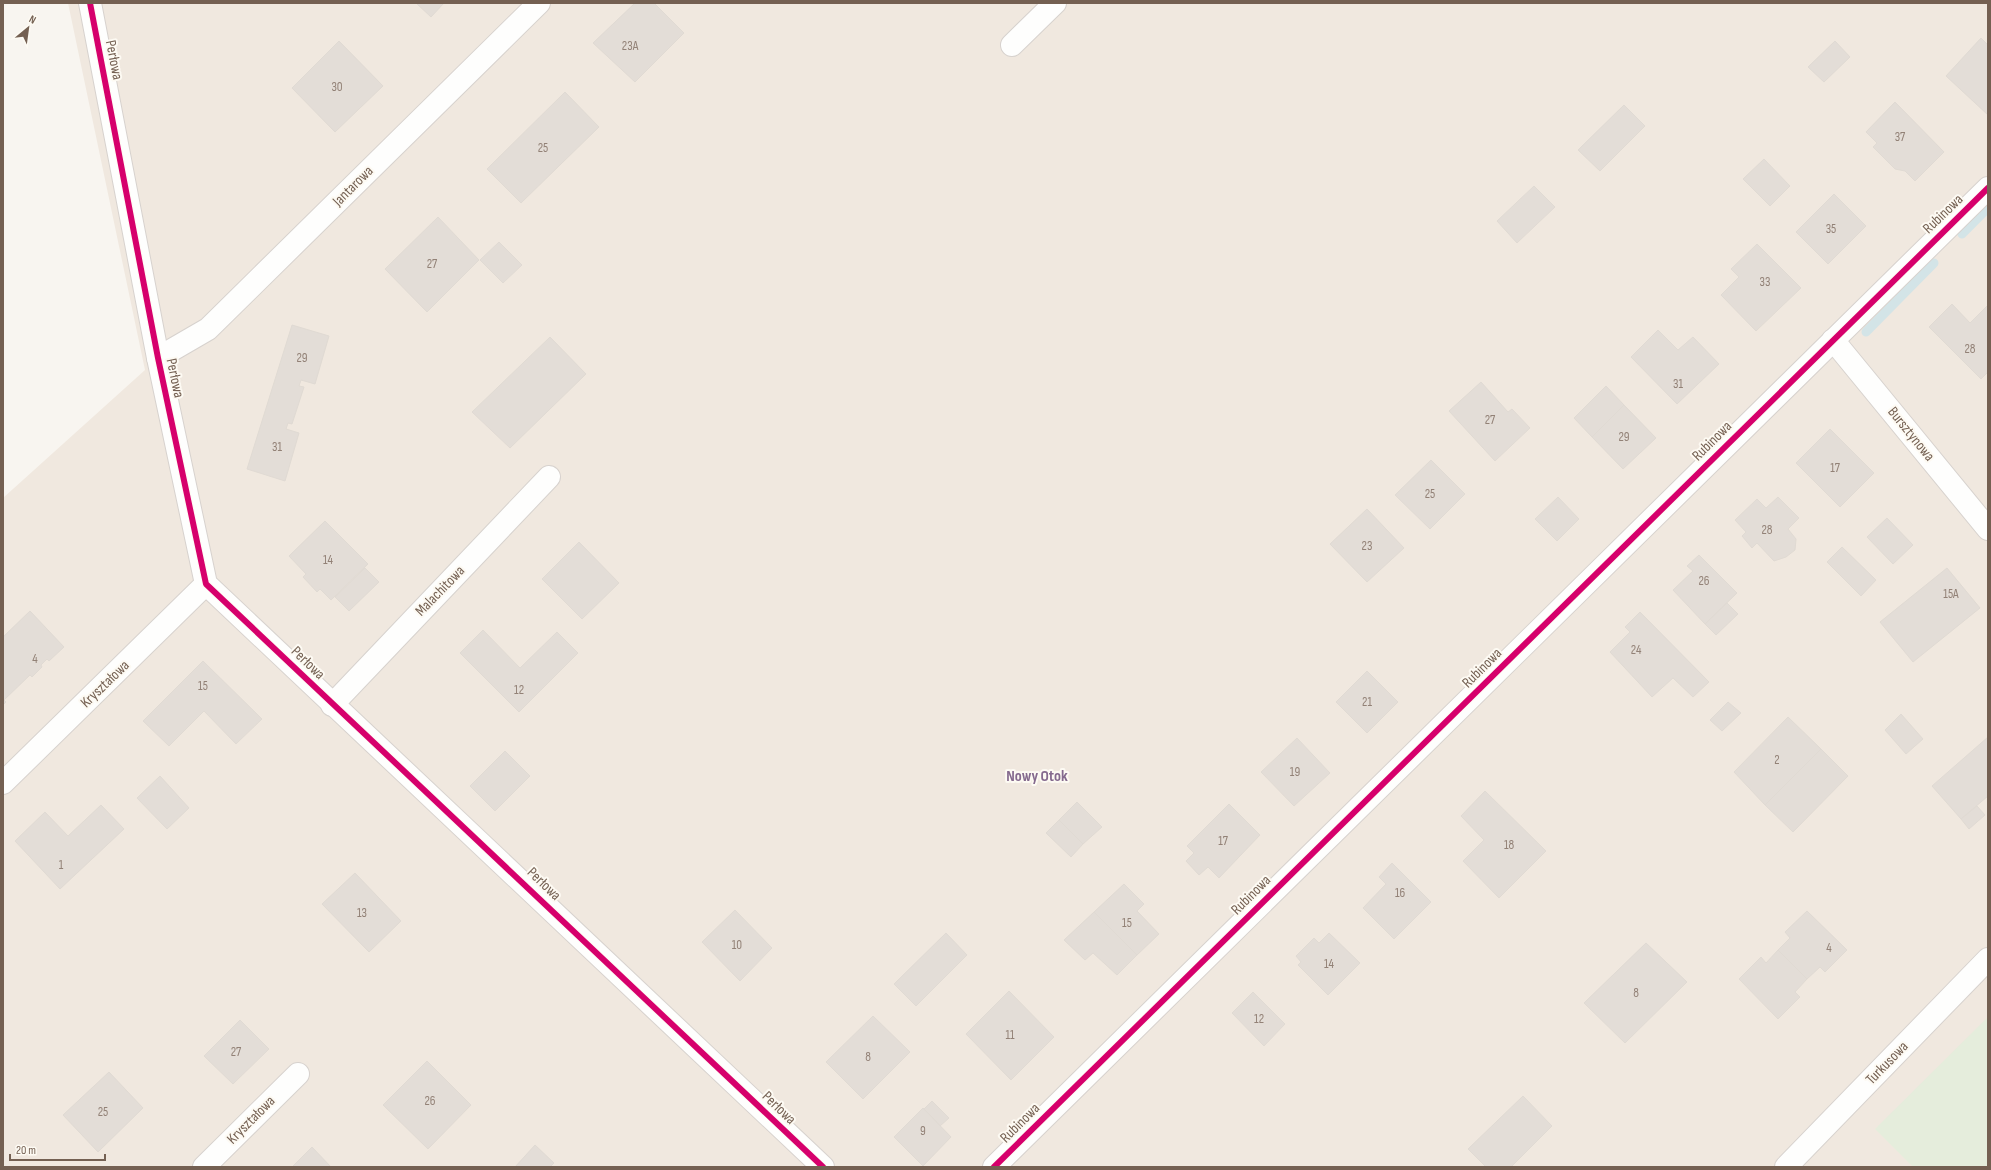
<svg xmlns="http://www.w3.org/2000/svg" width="1991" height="1170" font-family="'Sofia Sans Condensed',sans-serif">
  <rect width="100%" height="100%" fill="#f8f5f0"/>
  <polygon fill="#f0e8df" points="68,3 1988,3 1988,1167 3,1167 3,498 145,370"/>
  <polygon fill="#e5eddc" points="1988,1017 1988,1167 1913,1167 1875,1129"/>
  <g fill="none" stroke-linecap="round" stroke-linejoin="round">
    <g stroke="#d3e4e7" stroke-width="9">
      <polyline points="1962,234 1988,208"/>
      <polyline points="1866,332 1934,263"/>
    </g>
  </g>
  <g fill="#e3ddd7" stroke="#e0dad3">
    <polygon points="416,3 444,3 431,17"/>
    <polygon points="635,3 654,3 684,33 635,82 593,43"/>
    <polygon points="1981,38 1988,45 1988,115 1946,76"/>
    <polygon points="339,41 383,86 335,132 292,88"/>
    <polygon points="1835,41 1850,57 1824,82 1808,67"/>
    <polygon points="565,92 599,127 521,203 487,169"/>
    <polygon points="1895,102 1944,152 1915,181 1905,171 1895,169 1873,147 1877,143 1866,132"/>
    <polygon points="1624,105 1645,126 1600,171 1578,150"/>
    <polygon points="1764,159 1790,186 1770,206 1743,179"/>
    <polygon points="1534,186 1555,207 1517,243 1497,221"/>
    <polygon points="1834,194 1866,226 1828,264 1796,232"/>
    <polygon points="438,217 479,260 427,312 385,269"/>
    <polygon points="499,242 522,265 503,283 480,260"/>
    <polygon points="1757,244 1801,288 1756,331 1721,295 1739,277 1731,269"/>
    <polygon points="1952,304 1970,323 1988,305 1988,372 1981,379 1929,327"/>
    <polygon points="292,325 329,336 315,384 301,380 299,386 304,387 292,424 288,423 286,429 299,433 285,481 247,469"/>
    <polygon points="1658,330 1678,350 1693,337 1719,364 1677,404 1631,357"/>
    <polygon points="550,337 586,374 510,448 472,412"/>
    <polygon points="1481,382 1508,412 1512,409 1530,428 1495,461 1449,411"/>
    <polygon points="1606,386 1624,405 1592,437 1574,418"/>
    <polygon points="1624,405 1656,438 1623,469 1592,437"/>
    <polygon points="1830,429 1874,473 1840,507 1796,463"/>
    <polygon points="1431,460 1465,494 1430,529 1395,495"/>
    <polygon points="1558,497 1579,519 1557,541 1535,519"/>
    <polygon points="1778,497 1799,518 1788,529 1796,539 1795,550 1786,557 1774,561 1757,543 1752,548 1742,536 1746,532 1735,520 1757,499 1766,508"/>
    <polygon points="1367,509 1404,548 1367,582 1330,544"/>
    <polygon points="1887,518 1913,545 1893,564 1867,537"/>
    <polygon points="325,521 368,564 331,600 320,589 317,592 303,577 306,574 289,556"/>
    <polygon points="579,542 619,583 582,619 542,579"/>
    <polygon points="1842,547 1876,580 1861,596 1827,562"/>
    <polygon points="1699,555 1737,593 1705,624 1673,590 1693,571 1687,566"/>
    <polygon points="365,568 379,582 349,611 335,597"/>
    <polygon points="1947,568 1980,608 1913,662 1880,622"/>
    <polygon points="1727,603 1738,614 1716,635 1705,624"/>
    <polygon points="30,611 64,647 49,661 47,659 41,665 42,667 32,677 30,675 4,700 6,702 3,705 3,637"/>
    <polygon points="1640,612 1709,682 1693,697 1673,678 1652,697 1610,652 1630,632 1625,627"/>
    <polygon points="483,630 520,668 557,632 578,653 519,712 460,653"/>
    <polygon points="203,661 262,719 236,744 204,711 169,746 143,721"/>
    <polygon points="1367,671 1398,702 1367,733 1336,702"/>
    <polygon points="1728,702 1741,713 1722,731 1710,720"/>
    <polygon points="1901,714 1923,739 1906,754 1885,730"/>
    <polygon points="1788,717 1821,749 1765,805 1734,772"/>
    <polygon points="1988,737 1988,796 1961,819 1932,786"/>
    <polygon points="1297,738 1330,773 1294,806 1261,772"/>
    <polygon points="1821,749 1848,776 1793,832 1765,805"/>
    <polygon points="505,751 530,776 495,811 470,786"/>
    <polygon points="160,776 189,808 167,829 137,798"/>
    <polygon points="1485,791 1546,851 1499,898 1463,861 1484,840 1461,816"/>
    <polygon points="1077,802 1102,827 1083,844 1059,820"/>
    <polygon points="1229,804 1260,835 1219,878 1208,867 1199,875 1186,861 1194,853 1187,846"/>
    <polygon points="101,805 124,829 60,889 15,841 45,812 68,836"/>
    <polygon points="1977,806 1985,815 1969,829 1961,819"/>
    <polygon points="1059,820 1083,844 1071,857 1046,833"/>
    <polygon points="1392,863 1431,902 1394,939 1363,908 1386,884 1379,877"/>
    <polygon points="355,873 401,921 369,952 322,904"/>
    <polygon points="1124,884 1144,904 1137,911 1159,934 1137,955 1094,912"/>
    <polygon points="735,910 772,948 740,981 702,942"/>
    <polygon points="1807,911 1847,950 1825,972 1820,967 1807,979 1778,950 1790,938 1785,932"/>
    <polygon points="1094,912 1137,955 1117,975 1093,953 1085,960 1064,940"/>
    <polygon points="946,933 967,955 916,1006 894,984"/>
    <polygon points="1329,933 1360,963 1328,995 1298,965 1301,962 1296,956 1314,938 1319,943"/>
    <polygon points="1646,943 1687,982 1625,1043 1584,1003"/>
    <polygon points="1778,950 1807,979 1795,992 1800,997 1778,1019 1739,979 1761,957 1766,963"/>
    <polygon points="1009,991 1054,1037 1011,1080 966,1034"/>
    <polygon points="1253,992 1285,1024 1264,1046 1232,1013"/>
    <polygon points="873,1016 910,1052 863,1099 826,1062"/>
    <polygon points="240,1020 269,1049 233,1084 204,1056"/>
    <polygon points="427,1061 471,1105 428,1149 383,1105"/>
    <polygon points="109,1072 143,1108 98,1152 63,1115"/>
    <polygon points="1523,1096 1552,1126 1511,1167 1486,1167 1468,1149"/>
    <polygon points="932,1101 949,1118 940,1126 924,1109"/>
    <polygon points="923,1108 951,1137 923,1166 894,1137"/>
    <polygon points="535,1145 554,1163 550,1167 515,1167"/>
    <polygon points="312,1147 331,1167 292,1167"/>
  </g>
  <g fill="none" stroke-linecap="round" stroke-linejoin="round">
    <defs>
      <g id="minor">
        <polyline points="90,3 158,358 206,584 823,1167"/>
        <polyline points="1012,45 1055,3"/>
        <polyline points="1833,340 1988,529"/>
        <polyline points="158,358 208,329 539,3"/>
        <polyline points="332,705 549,477"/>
        <polyline points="3,783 206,584"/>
        <polyline points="204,1167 298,1074"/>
        <polyline points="994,1167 1988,188"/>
        <polyline points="1786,1167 1988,959"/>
      </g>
    </defs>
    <use href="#minor" stroke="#d7d2ce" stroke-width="24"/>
    <use href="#minor" stroke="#fefefd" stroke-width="22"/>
    <defs>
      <g id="cycleway">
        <polyline points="90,3 158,358 206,584 823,1167"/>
        <polyline points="994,1167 1988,188"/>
      </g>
    </defs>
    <use href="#cycleway" stroke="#fdfaf3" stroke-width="8"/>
    <use href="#cycleway" stroke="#d6006c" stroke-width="6"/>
  </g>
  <g text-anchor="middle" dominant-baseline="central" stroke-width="4" stroke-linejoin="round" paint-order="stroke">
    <g font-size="13" fill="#928176">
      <text x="630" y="46">23A</text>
      <text x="337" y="87">30</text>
      <text x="1900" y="137">37</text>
      <text x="543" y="148">25</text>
      <text x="1831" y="229">35</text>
      <text x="432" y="264">27</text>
      <text x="1765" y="282">33</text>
      <text x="1970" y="349">28</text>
      <text x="302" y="358">29</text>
      <text x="1678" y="384">31</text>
      <text x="1490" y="420">27</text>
      <text x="1624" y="437">29</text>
      <text x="277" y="447">31</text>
      <text x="1835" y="468">17</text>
      <text x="1430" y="494">25</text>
      <text x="1767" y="530">28</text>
      <text x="1367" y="546">23</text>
      <text x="328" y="560">14</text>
      <text x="1704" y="581">26</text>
      <text x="1951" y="594">15A</text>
      <text x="1636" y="650">24</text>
      <text x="35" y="659">4</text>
      <text x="203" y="686">15</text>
      <text x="519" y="690">12</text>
      <text x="1367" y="702">21</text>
      <text x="1777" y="760">2</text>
      <text x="1295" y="772">19</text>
      <text x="1223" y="841">17</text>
      <text x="1509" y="845">18</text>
      <text x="61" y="865">1</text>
      <text x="1400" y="893">16</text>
      <text x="362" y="913">13</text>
      <text x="1127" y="923">15</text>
      <text x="737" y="945">10</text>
      <text x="1829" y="948">4</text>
      <text x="1329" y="964">14</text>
      <text x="1636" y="993">8</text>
      <text x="1259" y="1019">12</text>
      <text x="1010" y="1035">11</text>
      <text x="236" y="1052">27</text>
      <text x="868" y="1057">8</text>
      <text x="430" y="1101">26</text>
      <text x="103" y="1112">25</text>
      <text x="923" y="1131">9</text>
    </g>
    <g font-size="15" fill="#746052" stroke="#fdfaf3">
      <text transform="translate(114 60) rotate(79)">Perłowa</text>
      <text transform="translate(353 186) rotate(-45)">Jantarowa</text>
      <text transform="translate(1943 214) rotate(-44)">Rubinowa</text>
      <text transform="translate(175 378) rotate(78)">Perłowa</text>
      <text transform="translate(1911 434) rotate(51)">Bursztynowa</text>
      <text transform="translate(1712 441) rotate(-45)">Rubinowa</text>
      <text transform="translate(440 591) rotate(-46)">Malachitowa</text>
      <text transform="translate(308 663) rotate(44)">Perłowa</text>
      <text transform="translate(1482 668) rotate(-45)">Rubinowa</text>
      <text transform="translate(105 684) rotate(-44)">Kryształowa</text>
      <text transform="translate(544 884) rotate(44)">Perłowa</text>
      <text transform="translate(1251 895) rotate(-45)">Rubinowa</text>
      <text transform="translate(1887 1063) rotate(-46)">Turkusowa</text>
      <text transform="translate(779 1108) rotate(44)">Perłowa</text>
      <text transform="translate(251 1120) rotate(-45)">Kryształowa</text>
      <text transform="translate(1020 1123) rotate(-45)">Rubinowa</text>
    </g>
    <g font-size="16" font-weight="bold" fill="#856a8e" stroke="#fdfaf3">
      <text x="1037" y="776">Nowy Otok</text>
    </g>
  </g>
  <rect width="1991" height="1170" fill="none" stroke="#746052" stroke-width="8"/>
  <g transform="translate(28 28) rotate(29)" stroke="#fdfaf3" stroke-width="3" paint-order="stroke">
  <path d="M0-3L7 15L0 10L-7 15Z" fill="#746052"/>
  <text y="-6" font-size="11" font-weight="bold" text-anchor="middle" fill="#746052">N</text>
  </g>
  <path d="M10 1154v6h95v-6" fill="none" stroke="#746052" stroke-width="2"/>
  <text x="16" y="1154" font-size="12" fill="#746052" stroke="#fdfaf3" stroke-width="3" paint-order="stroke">20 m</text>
</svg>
